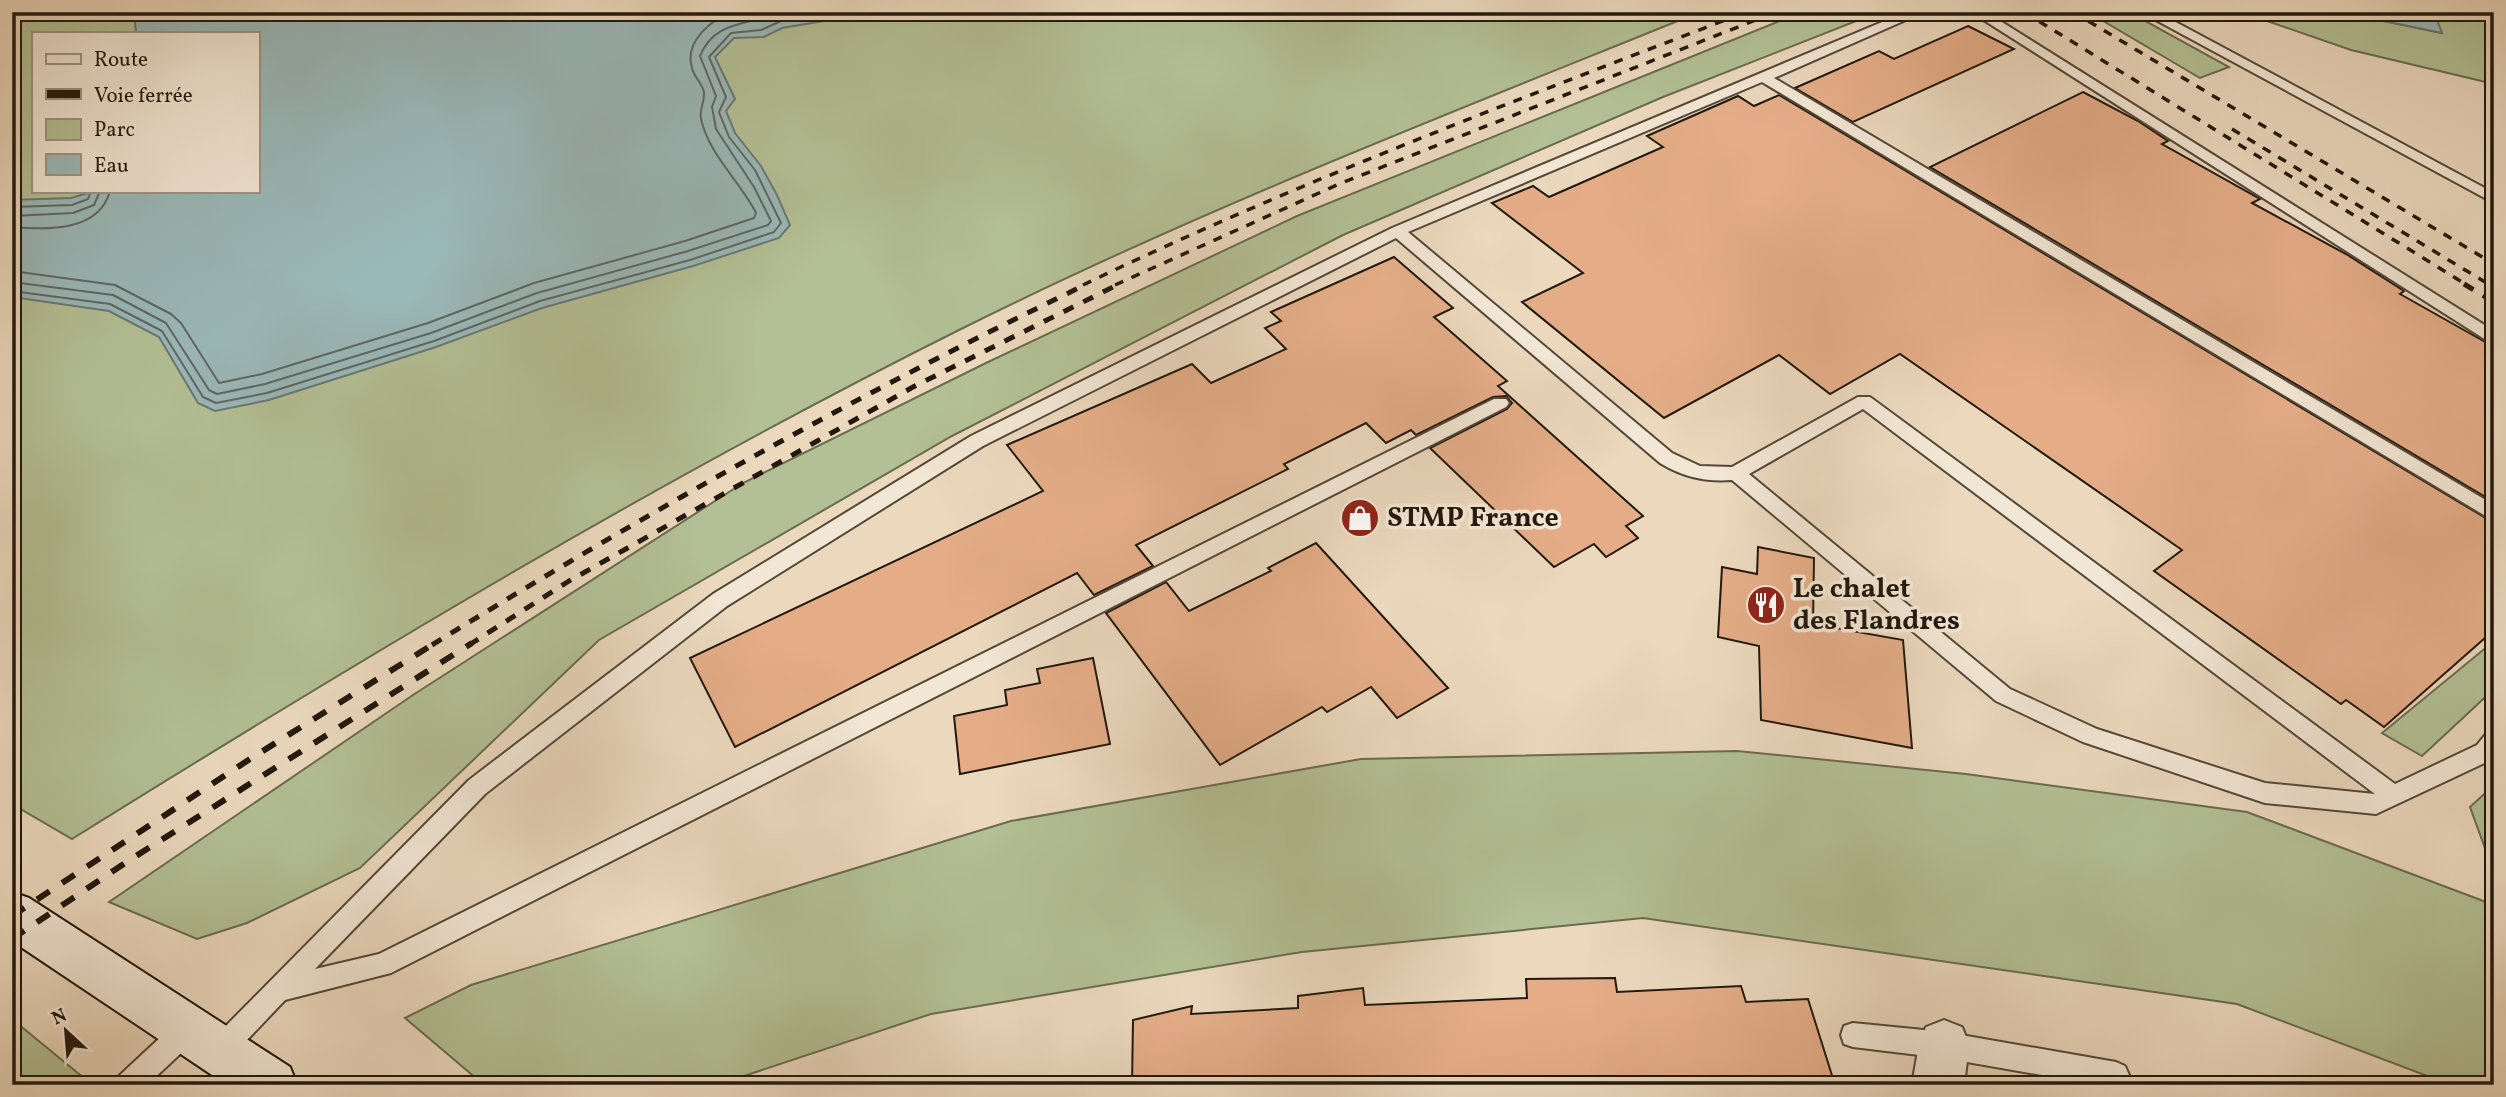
<svg xmlns="http://www.w3.org/2000/svg" width="2506" height="1097" font-family="Vollkorn,serif">
  <rect width="100%" height="100%" fill="#ebd8bd"/>
  <filter id="stains"><feTurbulence type="fractalNoise" baseFrequency=".00286" numOctaves="4"/><feColorMatrix values="0 0 0 0 .2 0 0 0 0 .09 0 0 0 0 .02 0 0 0 .5 -.17"/></filter>
  <radialGradient id="worn" r=".72"><stop offset=".6" stop-color="#630" stop-opacity="0"/><stop offset="1" stop-color="#630" stop-opacity=".3"/></radialGradient>
  <g fill="#b3bf94" stroke="#6a6c50" stroke-width="2" fill-rule="evenodd">
    <path d="M12 12H1700C1453 112 1204 208 965 327 658 480 364 657 72 839L12 804ZM33 33H257V191H33Z"/>
    <polygon points="1802,12 1879,12 1663,97 1343,235 952,436 599,640 360,868 247,923 197,939 109,902 413,695 743,483 986,363 1297,216"/>
    <polygon points="2088,12 2129,12 2229,67 2200,78"/>
    <polygon points="2241,12 2340,12 2441,33 2434,12 2494,12 2494,84 2351,50"/>
    <polygon points="2494,641 2494,689 2422,756 2382,733"/>
    <polygon points="1737,751 1966,774 2247,812 2494,905 2494,1085 2451,1085 2237,1004 1643,918 1302,952 931,1014 717,1085 484,1085 405,1018 471,985 1011,821 1361,759"/>
    <polygon points="2494,785 2494,873 2470,807"/>
    <polygon points="12,1019 90,1083 12,1085"/>
  </g>
  <g fill="#9ab8b8" stroke="#6a7874" stroke-width="2">
    <polygon points="134,12 905,12 856,21 830,20 782,28 764,37 734,38 715,57 735,99 726,111 735,133 761,166 777,195 790,225 779,238 693,266 542,308 436,347 269,400 215,411 198,403 159,337 109,311 12,297 12,200 71,198 94,191 257,191 257,33 136,33"/>
    <polygon points="2340,12 2434,12 2442,33"/>
  </g>
  <g fill="none" stroke-linecap="round" stroke-linejoin="round">
    <g stroke="#5e6862" stroke-width="2">
      <polyline points="12,207 72,205 88,199 91,191"/>
      <polyline points="12,216 73,213 94,205 100,191"/>
      <path d="M12 227C47 230 99 232 110 191"/>
      <path d="M12 271 115 285 171 314 181 323 219 383 262 374 428 323 534 283 685 241 754 218 756 213C740 181 709 155 701 119 699 109 705 102 704 92 702 83 694 77 692 68 684 42 711 19 733 12"/>
      <path d="M12 282 113 295 166 323 209 390 217 394 265 384 431 333 537 293 688 251 768 225 771 221 754 187 716 129 712 107 716 96 700 56C715 19 749 26 779 12"/>
      <polyline points="12,291 110,304 162,331 203,397 216,403 267,393 434,341 540,301 690,260 774,232 781,223 755,170 729,137 719,112 726,97 709,57 731,33 761,30 781,21 829,13 867,12"/>
    </g>
  </g>
  <g fill="#e4ad88" stroke="#22180d" stroke-width="2">
    <polygon points="1968,26 2014,49 1853,122 1795,88 1879,51 1894,59"/>
    <polygon points="2083,92 2138,121 2168,141 2162,144 2260,199 2252,203 2346,254 2404,291 2400,294 2494,347 2494,502 1930,167"/>
    <polygon points="1779,95 2494,523 2494,630 2384,727 2346,700 2341,704 2154,571 2182,550 1900,354 1830,394 1779,355 1664,418 1522,302 1583,273 1492,203 1533,186 1549,197 1663,147 1647,136 1738,96 1754,106"/>
    <polygon points="1394,257 1453,308 1434,317 1507,381 1498,386 1643,516 1626,526 1638,538 1606,557 1594,544 1554,567 1430,448 1507,409 1512,403 1506,396 1493,397 1416,435 1411,430 1386,443 1366,423 1284,464 1288,469 1136,545 1153,566 1094,595 1077,573 735,747 690,658 1043,491 1007,445 1192,364 1211,383 1286,349 1265,328 1281,321 1271,312"/>
    <polygon points="1316,543 1448,688 1397,718 1371,687 1327,712 1322,707 1220,765 1106,613 1166,582 1189,611 1271,571 1268,568"/>
    <polygon points="1758,547 1814,558 1813,624 1903,640 1912,748 1761,720 1759,646 1718,637 1722,567 1757,574"/>
    <polygon points="1093,658 1110,744 960,774 954,716 1007,705 1005,690 1040,683 1037,669"/>
    <polygon points="1615,978 1617,992 1741,986 1746,1002 1808,999 1835,1085 1132,1085 1133,1020 1192,1006 1191,1014 1298,1008 1298,996 1363,988 1365,1005 1527,998 1526,979"/>
  </g>
  <g fill="none" stroke-linecap="round" stroke-linejoin="round">
    <defs>
      <g id="lane">
        <path d="M1906 12H1924L1774 78 2494 505V521L1762 82 1408 232 1672 453 1700 466 1732 467 1858 397H1870L2395 784 2477 745 2486 734 2494 732 2493 759 2376 814 2265 803 2083 742 1996 701 1732 480C1705 482 1683 477 1660 463L1396 238 983 446 727 606 485 794 315 969 379 954 1494 399H1506L1509 403 1506 407 391 973 285 1000 229 1059 220 1063 211 1059 207 1050 211 1041 469 780 713 594 971 436 1392 228ZM1863 409 2375 794 2265 783 2097 729 2010 689 1749 474Z"/>
        <polygon points="1971,12 1986,12 2494,331 2494,345"/>
        <polygon points="2141,12 2157,12 2494,193 2494,203"/>
        <polygon points="187,1018 196,1021 199,1030 196,1039 147,1085 115,1085 119,1076 178,1021"/>
        <polygon points="1853,1023 1944,1032 2116,1062 2125,1066 2129,1075 2128,1085 2099,1085 1944,1058 1853,1047 1844,1044 1841,1035 1844,1026"/>
      </g>
      <polygon id="street" points="1944,1020 1962,1027 1969,1045 1964,1085 1912,1085 1919,1045 1926,1027"/>
      <polygon id="secondary" points="12,892 29,898 290,1067 297,1085 227,1085 12,941"/>
    </defs>
    <use href="#lane" stroke="#544839" stroke-width="4"/>
    <use href="#street" stroke="#544839" stroke-width="4"/>
    <use href="#secondary" stroke="#22180d" stroke-width="4"/>
    <use href="#lane" fill="#f2e6d4" fill-rule="evenodd"/>
    <use href="#street" fill="#f2e6d4" fill-rule="evenodd"/>
    <use href="#secondary" fill="#f2e6d4" fill-rule="evenodd"/>
    <g stroke="#22180d" stroke-width="3.5" stroke-dasharray="9 9" stroke-linecap="butt">
      <polyline points="2024,12 2467,285"/>
      <polyline points="2073,12 2494,264"/>
      <polyline points="2232,129 2490,285"/>
      <path d="M1083 285C1299 181 1523 98 1746 12"/>
      <polyline points="1115,285 1339,184 1776,12"/>
    </g>
    <g stroke="#22180d" stroke-width="5" stroke-dasharray="11 11" stroke-linecap="butt">
      <polyline points="2464,284 2494,302"/>
      <polyline points="2487,284 2494,288"/>
      <path d="M432 645C644 514 862 392 1087 284"/>
      <polyline points="469,645 569,581 913,387 1119,284"/>
    </g>
    <g stroke="#22180d" stroke-width="6" stroke-dasharray="15 15" stroke-linecap="butt">
      <polyline points="12,916 250,759 435,643"/>
      <polyline points="12,939 125,863 472,643"/>
    </g>
  </g>
  <defs>
    <symbol id="shop-disc" viewBox="-11 -11 22 22"><circle r="9.5" fill="#8f2418" stroke="#f2e6d4"/><path d="M-5-2.5h2.3a2.7 3.5 0 0 1 5.4 0H5L5.5 6h-11ZM-1.5-2.5h3a1.5 2.3 0 0 0-3 0Z" fill="#fff"/></symbol>
    <symbol id="restaurant-disc" viewBox="-11 -11 22 22"><circle r="9.5" fill="#8f2418" stroke="#f2e6d4"/><path d="M-5-6h1v4h1v-4h1v4h1v-4h1v5L-1.5 .5V6h-2V.5L-5-1ZM5-6V6H3V1.5H1.5Q1.5-4 5-6Z" fill="#fff"/></symbol>
  </defs>
  <g fill-rule="evenodd">
    <use href="#shop-disc" x="1338" y="496" width="44" height="44"/>
    <use href="#restaurant-disc" x="1744" y="583" width="44" height="44"/>
  </g>
  <g text-anchor="middle" dominant-baseline="central" stroke-width="7" stroke-linejoin="round" paint-order="stroke">
    <g font-size="28" font-weight="bold" fill="#22180d" stroke="#f2e6d4" text-anchor="start">
      <text x="1387" y="518">STMP France</text>
      <text x="1793" y="589">Le chalet<tspan x="1793" dy="32">des Flandres</tspan></text>
    </g>
  </g>
  <rect width="2506" height="1097" fill="none" stroke="#ebd8bd" stroke-width="42"/>
  <rect x="14" y="14" width="2478" height="1069" fill="none" stroke="#22180d" stroke-width="3.5"/>
  <rect x="21" y="21" width="2464" height="1055" fill="none" stroke="#22180d" stroke-width="2"/>
  <rect x="32" y="32" width="228" height="161" fill="#f2e6d4" stroke="#9f9484" stroke-width="2"/>
  <rect x="46" y="54" width="35" height="10" fill="#f2e6d4" stroke="#9f9484" stroke-width="2"/>
  <text x="94" y="66" font-size="21" fill="#22180d">Route</text>
  <rect x="46" y="89" width="35" height="10" fill="#22180d" stroke="#9f9484" stroke-width="2"/>
  <text x="94" y="102" font-size="21" fill="#22180d">Voie ferrée</text>
  <rect x="46" y="119" width="35" height="21" fill="#b3bf94" stroke="#9f9484" stroke-width="2"/>
  <text x="94" y="136" font-size="21" fill="#22180d">Parc</text>
  <rect x="46" y="154" width="35" height="21" fill="#9ab8b8" stroke="#9f9484" stroke-width="2"/>
  <text x="94" y="172" font-size="21" fill="#22180d">Eau</text>
  <g transform="translate(66 1031) rotate(334)" stroke="#f2e6d4" stroke-width="5" paint-order="stroke">
  <path d="M0-5L12 26L0 18L-12 26Z" fill="#22180d"/>
  <text y="-10" font-size="19" font-weight="bold" text-anchor="middle" fill="#22180d">N</text>
  </g>
  <rect width="100%" height="100%" filter="url(#stains)"/>
  <rect width="100%" height="100%" fill="url(#worn)"/>
</svg>
